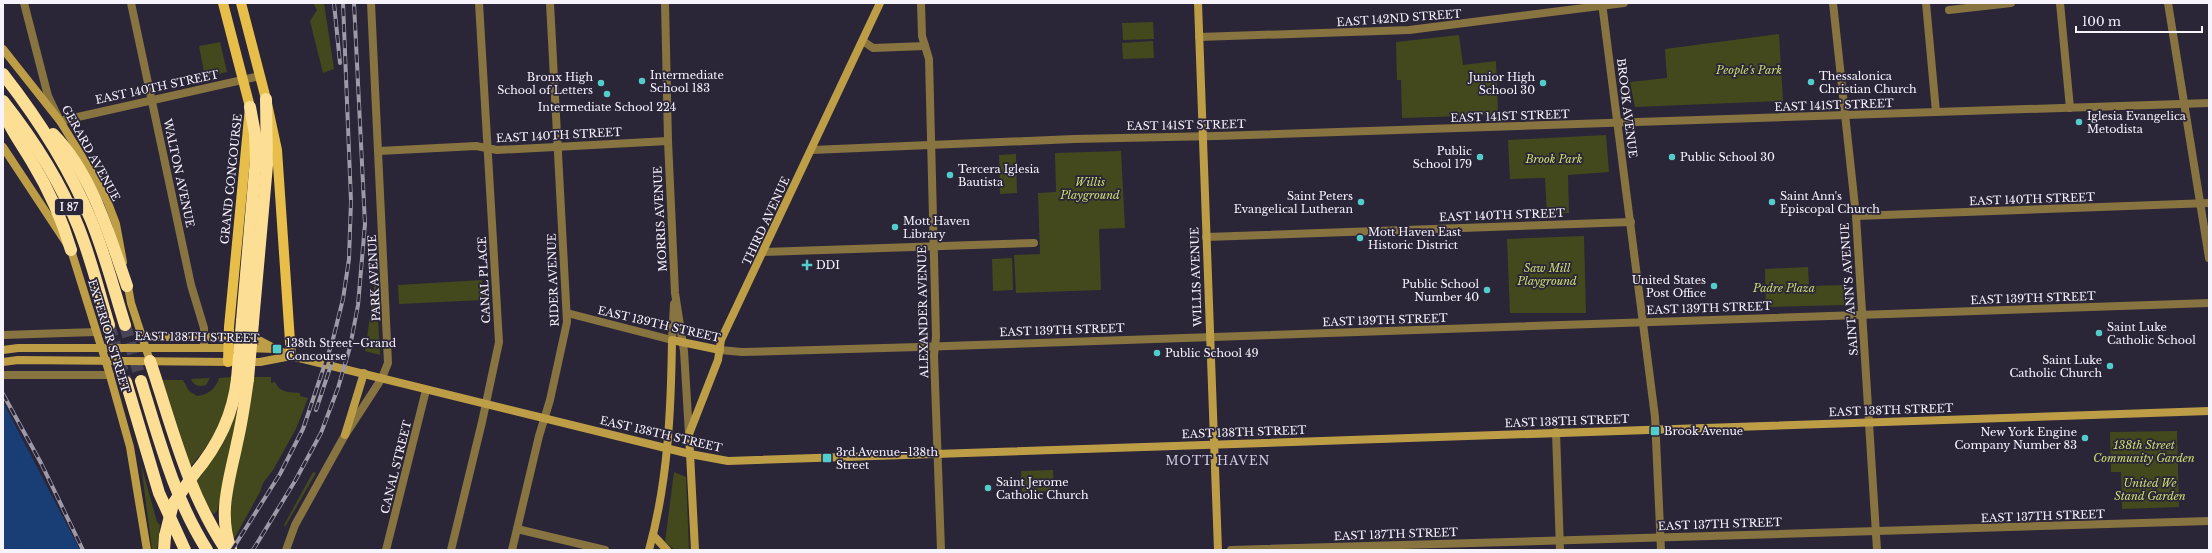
<svg xmlns="http://www.w3.org/2000/svg" width="2212" height="553" font-family="'Libre Baskerville',serif">
  <rect width="100%" height="100%" fill="#2b2538"/>
  <g fill="#43491c">
    <polygon points="313,3 324,3 334,69 323,73 310,21 317,10"/>
    <polygon points="1153,22 1154,39 1123,40 1122,23"/>
    <polygon points="1779,34 1783,101 1635,107 1630,82 1667,78 1665,49"/>
    <polygon points="1459,35 1463,65 1496,61 1498,115 1402,118 1401,80 1397,80 1396,42"/>
    <polygon points="1153,41 1154,58 1123,59 1122,43"/>
    <polygon points="220,42 227,72 205,77 199,46"/>
    <polygon points="1606,135 1609,172 1568,175 1569,213 1547,214 1545,178 1510,179 1508,140"/>
    <polygon points="1121,151 1125,228 1099,229 1101,290 1016,293 1014,255 1040,254 1038,193 1056,192 1055,153"/>
    <polygon points="1016,154 1017,193 1000,194 999,155"/>
    <polygon points="1584,236 1586,313 1510,313 1507,239"/>
    <polygon points="1012,258 1013,290 993,291 992,259"/>
    <polygon points="1808,267 1809,286 1845,285 1845,305 1766,307 1765,269"/>
    <polygon points="482,280 483,300 399,304 398,285"/>
    <polygon points="375,283 376,284 380,355 365,351"/>
    <path d="M231 377C228 415 215 439 190 467L162 380H183L189 391 197 396C209 394 215 390 219 378Z"/>
    <path d="M253 377H271V383L275 382C280 393 289 392 300 393V396L308 398 296 429 273 470 263 483 260 492 234 539 230 528 232 491Z"/>
    <path d="M210 378 206 385C199 387 194 386 191 379Z"/>
    <polygon points="236,412 238,412 219,504 217,511 214,514 210,510 196,482 223,444"/>
    <polygon points="2177,431 2179,507 2122,509 2121,472 2111,472 2110,432"/>
    <polygon points="141,464 157,522 160,525 157,550 152,550"/>
    <polygon points="1053,470 1054,491 1022,492 1021,471"/>
    <polygon points="313,472 316,473 285,527 284,525"/>
    <polygon points="674,472 686,477 689,550 675,550 665,542"/>
  </g>
  <polygon fill="#193e76" points="3,402 80,550 3,550"/>
  <g fill="none" stroke-linecap="round" stroke-linejoin="round">
    <g stroke="#494456" stroke-width="12" stroke-dasharray="12 6" stroke-linecap="butt">
      <polyline points="109,325 126,382"/>
      <polyline points="125,325 141,381"/>
    </g>
    <g stroke="#877440" stroke-width="8">
      <polyline points="24,3 48,96 60,121 260,76"/>
      <polyline points="131,3 191,285 204,328 204,347"/>
      <polyline points="665,3 668,141 675,293 684,351 689,434"/>
      <polyline points="921,3 922,36 929,59 936,337 934,355 941,550"/>
      <polyline points="1602,3 1655,417 1661,550"/>
      <polyline points="1926,3 1936,112"/>
      <polyline points="2060,3 2070,108"/>
      <polyline points="2168,3 2209,258"/>
      <polyline points="1949,10 2011,3"/>
      <polyline points="1199,37 1409,30 1624,3"/>
      <polyline points="863,41 873,48 925,46"/>
      <polyline points="812,150 1074,139 1216,136 2209,103"/>
      <polyline points="379,151 476,146 497,150 668,141"/>
      <polyline points="1856,216 2209,203"/>
      <polyline points="1206,237 1631,222"/>
      <polyline points="764,252 1034,243"/>
      <polyline points="567,313 672,340 674,304"/>
      <polyline points="3,335 96,332"/>
      <polyline points="720,350 742,352 919,347 2209,303"/>
      <polyline points="3,375 110,375"/>
      <polyline points="1556,432 1560,550"/>
      <polyline points="517,529 605,550"/>
      <polyline points="286,550 295,525 345,435 382,378 388,363 371,3"/>
      <polyline points="386,550 426,390"/>
      <polyline points="451,550 482,422 499,342 479,3"/>
      <polyline points="512,550 539,436 550,400 567,322 550,3"/>
      <path d="M1231 550C1557 539 1883 533 2209 521"/>
    </g>
    <polyline stroke="#877440" stroke-width="8" points="1833,3 1856,216 1877,550"/>
    <g stroke="#bd9e47" stroke-width="8">
      <polyline points="1198,3 1218,550"/>
      <polyline points="3,49 60,121 94,176 108,203 116,224 123,262"/>
      <polyline points="3,147 71,250 109,372 130,447 147,550"/>
      <polyline points="127,281 131,303 150,361"/>
      <polyline points="142,337 235,337"/>
      <polyline points="248,338 255,338 272,347"/>
      <polyline points="246,348 275,349 291,356 690,454 728,461 2209,411"/>
      <polyline points="3,350 18,348 234,348"/>
      <polyline points="3,362 18,360 233,362"/>
      <polyline points="245,362 260,362 291,356"/>
      <polyline points="345,435 364,373"/>
      <polyline points="653,535 667,550"/>
      <path d="M649 550C668 481 671 411 672 340L720 350"/>
      <polyline points="695,550 689,434 718,360 721,340 880,3"/>
    </g>
    <g stroke="#e7be49" stroke-width="10">
      <polyline points="223,3 250,107 229,327 228,362"/>
      <polyline points="241,3 266,99 277,150 291,356"/>
    </g>
    <g stroke="#fcdf94" stroke-width="12">
      <path d="M3 74C39 120 69 167 91 220 105 254 114 290 125 325"/>
      <path d="M3 101C33 139 60 181 78 226 91 258 99 292 109 325"/>
      <path d="M3 111C10 129 22 145 32 162 49 190 62 219 71 250"/>
      <path d="M53 134C92 174 109 234 127 286"/>
      <polyline points="242,321 256,159 255,134 250,107"/>
      <polyline points="253,322 267,165 266,99"/>
      <path d="M150 361C173 429 186 489 226 550"/>
      <path d="M141 381C159 439 174 498 207 550"/>
      <polyline points="126,382 159,493 185,550"/>
      <path d="M194 474C217 447 233 416 237 379"/>
      <path d="M231 549C217 514 230 478 237 443 242 422 245 401 248 379"/>
      <polyline points="164,550 165,536"/>
    </g>
    <defs>
      <g id="rail">
        <polyline points="334,3 340,63"/>
        <polyline points="3,394 41,463 83,550"/>
        <polyline points="316,410 332,362"/>
        <polyline points="232,550 280,474 303,429 332,343 343,299 349,259 351,201 343,3"/>
        <polyline points="253,550 295,481 321,433 338,388 350,347 358,305 365,224 354,3"/>
      </g>
    </defs>
    <use href="#rail" stroke="#9e9aa8" stroke-width="4"/>
    <use href="#rail" stroke="#2b2538" stroke-width="2.5" stroke-dasharray="8" stroke-linecap="butt"/>
    <g stroke="#fcdf94" stroke-width="12">
      <polyline points="237,379 242,321"/>
      <polyline points="248,379 253,322"/>
      <polyline points="165,536 173,504 194,474"/>
    </g>
  </g>
  <g fill="#53cdcb" stroke="#2b2538" stroke-width="1.5">
    <circle cx="642" cy="81" r="4"/>
    <circle cx="1811" cy="82" r="4"/>
    <circle cx="601" cy="83" r="4"/>
    <circle cx="1543" cy="83" r="4"/>
    <circle cx="607" cy="94" r="4"/>
    <circle cx="2079" cy="122" r="4"/>
    <circle cx="1480" cy="157" r="4"/>
    <circle cx="1672" cy="157" r="4"/>
    <circle cx="950" cy="175" r="4"/>
    <circle cx="1361" cy="202" r="4"/>
    <circle cx="1772" cy="202" r="4"/>
    <circle cx="895" cy="227" r="4"/>
    <circle cx="1360" cy="238" r="4"/>
    <path d="M805 259h4v4h4v4h-4v4h-4v-4h-4v-4h4z"/>
    <circle cx="1714" cy="286" r="4"/>
    <circle cx="1487" cy="290" r="4"/>
    <circle cx="2099" cy="333" r="4"/>
    <rect x="272" y="344" width="10" height="10" rx="2"/>
    <circle cx="1157" cy="353" r="4"/>
    <circle cx="2110" cy="366" r="4"/>
    <rect x="1650" y="426" width="10" height="10" rx="2"/>
    <circle cx="2085" cy="438" r="4"/>
    <rect x="822" y="453" width="10" height="10" rx="2"/>
    <circle cx="988" cy="488" r="4"/>
  </g>
  <g text-anchor="middle" dominant-baseline="central" stroke-width="3.5" stroke-linejoin="round" paint-order="stroke">
    <rect fill="#2b2538" stroke="#b9b5c2" stroke-width="1" x="55" y="199" width="28" height="16" rx="3"/>
    <g font-size="10" font-weight="bold" fill="#f6f3fd">
      <text x="69" y="207">I 87</text>
    </g>
    <g font-size="11" fill="#f6f3fd" stroke="#2b2538">
      <text transform="translate(1399 18) rotate(-4)">EAST 142ND STREET</text>
      <text transform="translate(157 87) rotate(-12)">EAST 140TH STREET</text>
      <text transform="translate(1834 105) rotate(-2)">EAST 141ST STREET</text>
      <text transform="translate(1627 108) rotate(83)">BROOK AVENUE</text>
      <text transform="translate(1510 116) rotate(-2)">EAST 141ST STREET</text>
      <text transform="translate(1186 125) rotate(-1)">EAST 141ST STREET</text>
      <text transform="translate(559 135) rotate(-3)">EAST 140TH STREET</text>
      <text transform="translate(91 153) rotate(61)">GERARD AVENUE</text>
      <text transform="translate(179 173) rotate(78)">WALTON AVENUE</text>
      <text transform="translate(231 179) rotate(-84)">GRAND CONCOURSE</text>
      <text transform="translate(2032 199) rotate(-2)">EAST 140TH STREET</text>
      <text transform="translate(1502 215) rotate(-2)">EAST 140TH STREET</text>
      <text transform="translate(660 219) rotate(-93)">MORRIS AVENUE</text>
      <text transform="translate(766 221) rotate(-65)">THIRD AVENUE</text>
      <text transform="translate(1196 277) rotate(-92)">WILLIS AVENUE</text>
      <text transform="translate(374 278) rotate(-93)">PARK AVENUE</text>
      <text transform="translate(484 280) rotate(-93)">CANAL PLACE</text>
      <text transform="translate(553 280) rotate(-92)">RIDER AVENUE</text>
      <text transform="translate(1849 289) rotate(-94)">SAINT ANN'S AVENUE</text>
      <text transform="translate(2033 298) rotate(-2)">EAST 139TH STREET</text>
      <text transform="translate(1709 308) rotate(-2)">EAST 139TH STREET</text>
      <text transform="translate(923 312) rotate(-91)">ALEXANDER AVENUE</text>
      <text transform="translate(1385 320) rotate(-2)">EAST 139TH STREET</text>
      <text transform="translate(659 324) rotate(13)">EAST 139TH STREET</text>
      <text transform="translate(1062 330) rotate(-2)">EAST 139TH STREET</text>
      <text transform="translate(109 336) rotate(73)">EXTERIOR STREET</text>
      <text transform="translate(197 337) rotate(1)">EAST 138TH STREET</text>
      <text transform="translate(1891 410) rotate(-2)">EAST 138TH STREET</text>
      <text transform="translate(1567 421) rotate(-2)">EAST 138TH STREET</text>
      <text transform="translate(1244 432) rotate(-2)">EAST 138TH STREET</text>
      <text transform="translate(661 434) rotate(13)">EAST 138TH STREET</text>
      <text transform="translate(396 467) rotate(-76)">CANAL STREET</text>
      <text transform="translate(2043 516) rotate(-2)">EAST 137TH STREET</text>
      <text transform="translate(1720 524) rotate(-2)">EAST 137TH STREET</text>
      <text transform="translate(1396 534) rotate(-2)">EAST 137TH STREET</text>
    </g>
    <g font-size="11" font-style="italic" fill="#cfde71" stroke="#2b2538">
      <text x="1749" y="70">People's Park</text>
      <text x="1554" y="159">Brook Park</text>
      <text x="1090" y="182">Willis<tspan x="1090" dy="13">Playground</tspan></text>
      <text x="1547" y="268">Saw Mill<tspan x="1547" dy="13">Playground</tspan></text>
      <text x="1784" y="288">Padre Plaza</text>
      <text x="2144" y="445">138th Street<tspan x="2144" dy="13">Community Garden</tspan></text>
      <text x="2150" y="483">United We<tspan x="2150" dy="13">Stand Garden</tspan></text>
    </g>
    <g font-size="11" fill="#f6f3fd" stroke="#2b2538" text-anchor="start">
      <text x="650" y="75">Intermediate<tspan x="650" dy="13">School 183</tspan></text>
      <text x="1819" y="76">Thessalonica<tspan x="1819" dy="13">Christian Church</tspan></text>
      <text x="593" y="77" text-anchor="end">Bronx High<tspan x="593" dy="13">School of Letters</tspan></text>
      <text x="1535" y="77" text-anchor="end">Junior High<tspan x="1535" dy="13">School 30</tspan></text>
      <text x="607" y="107" text-anchor="middle">Intermediate School 224</text>
      <text x="2087" y="116">Iglesia Evangelica<tspan x="2087" dy="13">Metodista</tspan></text>
      <text x="1472" y="151" text-anchor="end">Public<tspan x="1472" dy="13">School 179</tspan></text>
      <text x="1680" y="157">Public School 30</text>
      <text x="958" y="169">Tercera Iglesia<tspan x="958" dy="13">Bautista</tspan></text>
      <text x="1353" y="196" text-anchor="end">Saint Peters<tspan x="1353" dy="13">Evangelical Lutheran</tspan></text>
      <text x="1780" y="196">Saint Ann's<tspan x="1780" dy="13">Episcopal Church</tspan></text>
      <text x="903" y="221">Mott Haven<tspan x="903" dy="13">Library</tspan></text>
      <text x="1368" y="232">Mott Haven East<tspan x="1368" dy="13">Historic District</tspan></text>
      <text x="816" y="265">DDI</text>
      <text x="1706" y="280" text-anchor="end">United States<tspan x="1706" dy="13">Post Office</tspan></text>
      <text x="1479" y="284" text-anchor="end">Public School<tspan x="1479" dy="13">Number 40</tspan></text>
      <text x="2107" y="327">Saint Luke<tspan x="2107" dy="13">Catholic School</tspan></text>
      <text x="286" y="343">138th Street–Grand<tspan x="286" dy="13">Concourse</tspan></text>
      <text x="1165" y="353">Public School 49</text>
      <text x="2102" y="360" text-anchor="end">Saint Luke<tspan x="2102" dy="13">Catholic Church</tspan></text>
      <text x="1664" y="431">Brook Avenue</text>
      <text x="2077" y="432" text-anchor="end">New York Engine<tspan x="2077" dy="13">Company Number 83</tspan></text>
      <text x="836" y="452">3rd Avenue–138th<tspan x="836" dy="13">Street</tspan></text>
      <text x="996" y="482">Saint Jerome<tspan x="996" dy="13">Catholic Church</tspan></text>
    </g>
    <g font-size="12" letter-spacing="1" fill="#d0c9e2" stroke="#2b2538">
      <text x="1218" y="460">MOTT HAVEN</text>
    </g>
  </g>
  <rect width="2212" height="553" fill="none" stroke="#f6f3fd" stroke-width="8"/>
  <path d="M2076 26v6h126v-6" fill="none" stroke="#f6f3fd" stroke-width="2"/>
  <text x="2082" y="26" font-size="12" fill="#f6f3fd" stroke="#2b2538" stroke-width="3" paint-order="stroke">100 m</text>
</svg>
